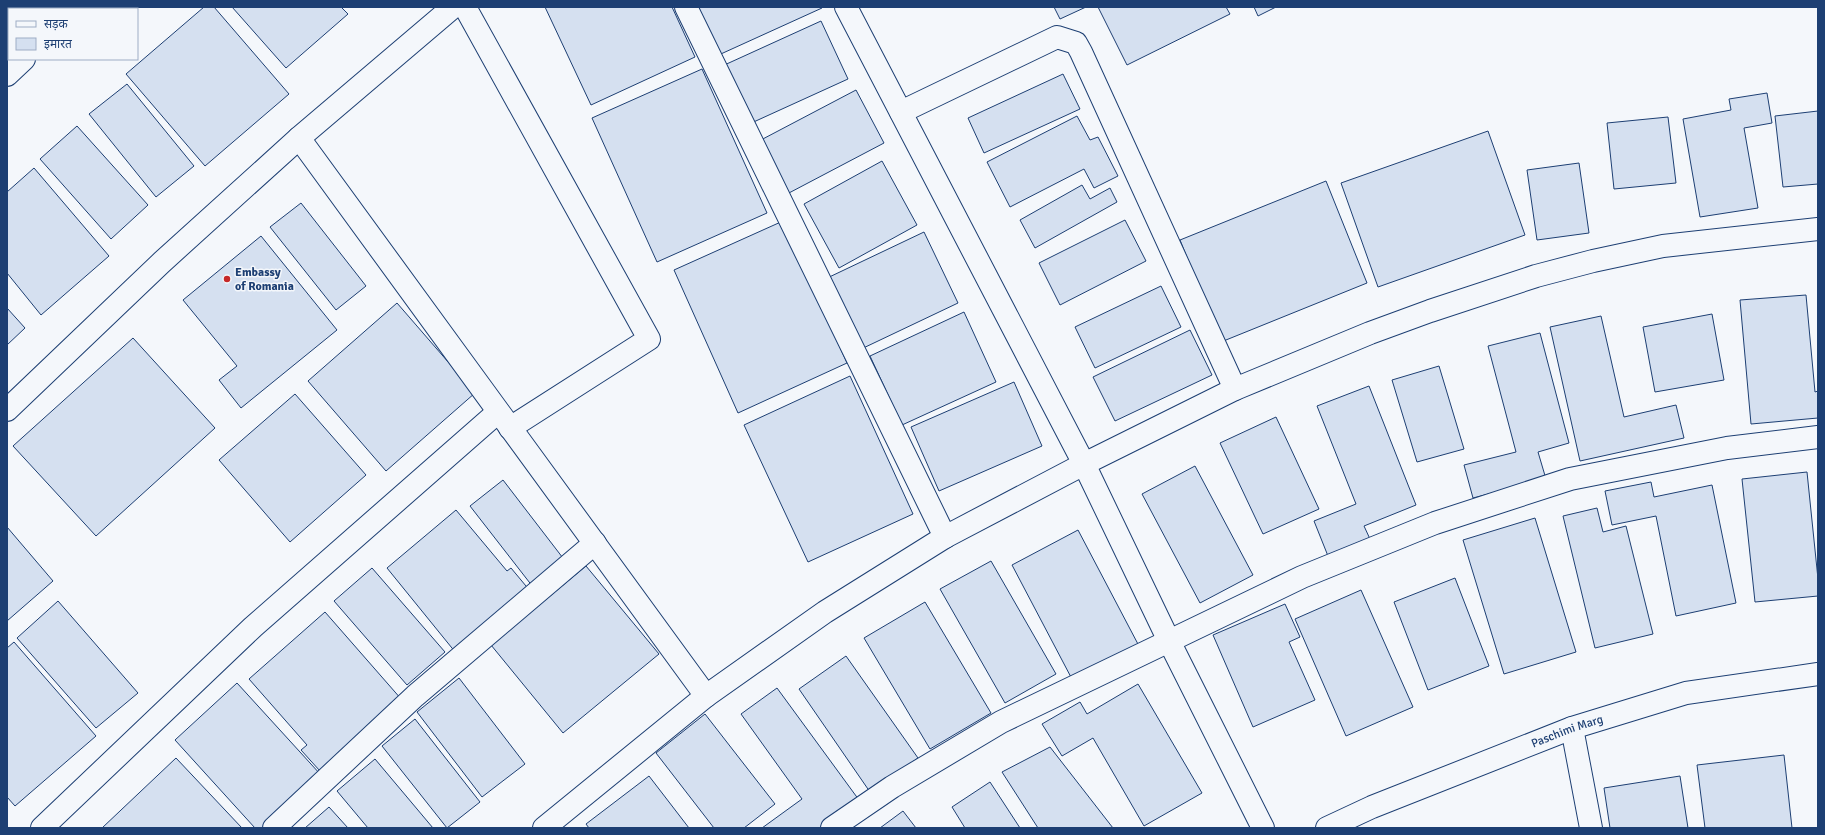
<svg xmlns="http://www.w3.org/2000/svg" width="1825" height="835" font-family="Signika,'Noto Sans Devanagari',sans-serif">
  <rect width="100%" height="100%" fill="#f4f7fb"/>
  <g fill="#d5e0f0" stroke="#1d3f73">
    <polygon points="7,7 30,7 32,9 9,9 9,48 7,46"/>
    <polygon points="39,7 58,7 56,9 40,9"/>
    <polygon points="204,7 214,7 289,94 205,166 126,74"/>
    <polygon points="232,7 341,7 348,14 286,68"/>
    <polygon points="545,7 672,7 695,57 591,105"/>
    <polygon points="689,7 822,7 822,8 712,58"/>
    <polygon points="1054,7 1086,7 1060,19"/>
    <polygon points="1098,7 1226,7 1230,14 1127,65"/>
    <polygon points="1254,7 1276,7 1258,16"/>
    <polygon points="821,21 848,79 747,125 720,67"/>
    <polygon points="702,69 767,213 657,262 592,118"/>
    <polygon points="1063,74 1080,109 984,153 968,118"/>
    <polygon points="127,84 194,166 156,197 89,114"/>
    <polygon points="856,90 884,143 787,194 759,141"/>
    <polygon points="1767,93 1772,123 1744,128 1758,208 1700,217 1683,119 1731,110 1729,99"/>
    <polygon points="1818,111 1818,184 1783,187 1775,116"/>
    <polygon points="1077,116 1090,140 1098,137 1118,176 1094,188 1084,169 1010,207 987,162"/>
    <polygon points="1668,117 1676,183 1614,189 1607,123"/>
    <polygon points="77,126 148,205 111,239 40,159"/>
    <polygon points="1488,131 1525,235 1378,287 1341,183"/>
    <polygon points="882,161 917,225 839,268 804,204"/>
    <polygon points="1579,163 1589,233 1537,240 1527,170"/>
    <polygon points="34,168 109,256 41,315 7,273 7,192"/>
    <polygon points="1326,181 1367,283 1221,342 1180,240"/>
    <polygon points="1082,185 1090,199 1110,188 1117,202 1035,248 1020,220"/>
    <polygon points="301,203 366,286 336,310 270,227"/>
    <polygon points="1125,220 1146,261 1060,305 1039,263"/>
    <polygon points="783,221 847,363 738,413 674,270"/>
    <polygon points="924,232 958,303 857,351 823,280"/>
    <polygon points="261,236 337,330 241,408 219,380 237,366 183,300"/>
    <polygon points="1161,286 1181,327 1095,368 1075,327"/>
    <polygon points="1806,295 1815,392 1818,391 1818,418 1751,424 1740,300"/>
    <polygon points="397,303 475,393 386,471 308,381"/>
    <polygon points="7,308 25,328 7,345"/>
    <polygon points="964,312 996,382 902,425 870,356"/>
    <polygon points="1712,314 1724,380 1655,392 1643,327"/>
    <polygon points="1601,316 1624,417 1676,405 1684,438 1580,461 1550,327"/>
    <polygon points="1190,330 1212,375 1115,421 1093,377"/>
    <polygon points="1540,333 1569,443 1538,452 1546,479 1473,498 1464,465 1516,452 1488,346"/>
    <polygon points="133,338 215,428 96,536 13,446"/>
    <polygon points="1439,366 1464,449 1417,462 1392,380"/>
    <polygon points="850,376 913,514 808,562 744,425"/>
    <polygon points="1014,382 1042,446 939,491 911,427"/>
    <polygon points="1369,386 1416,505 1364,526 1370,539 1328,556 1314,521 1356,504 1317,406"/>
    <polygon points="295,394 366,475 290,542 219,460"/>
    <polygon points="1276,417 1319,509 1263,534 1220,443"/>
    <polygon points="1195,466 1253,575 1200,603 1142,494"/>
    <polygon points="1807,472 1818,579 1818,596 1755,602 1742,479"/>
    <polygon points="503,480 566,562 533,587 470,506"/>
    <polygon points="1651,482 1654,497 1712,485 1736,603 1676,616 1656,516 1612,525 1605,491"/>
    <polygon points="1597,508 1603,532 1626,526 1653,634 1595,648 1563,516"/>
    <polygon points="456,510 507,571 511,568 531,592 456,653 387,568"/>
    <polygon points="1535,518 1576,652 1504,674 1463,540"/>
    <polygon points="7,527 53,581 7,621"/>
    <polygon points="1078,530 1139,646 1073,681 1012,565"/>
    <polygon points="991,561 1056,674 1005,703 940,589"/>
    <polygon points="586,566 659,654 563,733 491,645"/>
    <polygon points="372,568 445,652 407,685 334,601"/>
    <polygon points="1455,578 1489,666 1428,690 1394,602"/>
    <polygon points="1361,590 1413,707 1346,736 1295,619"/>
    <polygon points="58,601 138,693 96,728 17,638"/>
    <polygon points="925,602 991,713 930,749 864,638"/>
    <polygon points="1285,604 1300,637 1289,642 1315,700 1253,727 1213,635"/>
    <polygon points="325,612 402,700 320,771 301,750 307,745 249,679"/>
    <polygon points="14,642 96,736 15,806 7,797 7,648"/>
    <polygon points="846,656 918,758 870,792 799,689"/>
    <polygon points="459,678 525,764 482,797 417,712"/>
    <polygon points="237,683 321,775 263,828 255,828 175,740"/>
    <polygon points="1138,684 1202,793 1144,826 1093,738 1062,756 1042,724 1080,702 1087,714"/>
    <polygon points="777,688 859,800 821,828 762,828 802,799 741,714"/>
    <polygon points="705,714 775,804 744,828 714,828 656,753"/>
    <polygon points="415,719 480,802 447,828 382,746"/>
    <polygon points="1050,747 1113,828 1038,828 1002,772"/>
    <polygon points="1784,755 1792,828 1705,828 1697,765"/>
    <polygon points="176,758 242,828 102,828"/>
    <polygon points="375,759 433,828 368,828 337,791"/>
    <polygon points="649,776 689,828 589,828 586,824"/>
    <polygon points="1680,776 1688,828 1610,828 1604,788"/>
    <polygon points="990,782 1020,828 965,828 952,807"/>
    <polygon points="329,807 348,828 305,828"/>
    <polygon points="903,811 916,828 880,828"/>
  </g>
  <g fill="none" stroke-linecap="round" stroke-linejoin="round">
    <defs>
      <g id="minor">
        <polyline points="465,7 649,339 510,428"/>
        <polyline points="686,7 945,537"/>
        <polyline points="846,7 1084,464 1169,641 1263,828"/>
        <polyline points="78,9 80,7"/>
        <polyline points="7,75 24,59"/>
        <polyline points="901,112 1057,37 1076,43 1081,52 1235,389"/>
        <polyline points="299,138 706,696"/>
        <polyline points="7,410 162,262 299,138 453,7"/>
        <polyline points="1572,728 1591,828"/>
        <polyline points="42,828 253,627 498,412"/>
        <polyline points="274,828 415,696 595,543"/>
        <polyline points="544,828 706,696 825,612 945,537 1084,464 1235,389 1370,333 1430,311 1536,276 1593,261 1663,246 1818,229"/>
        <polyline points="832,828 892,787 1001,722 1302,577 1435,523 1570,479 1727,448 1818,437"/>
      </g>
      <g id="major">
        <path id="s1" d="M1327 828 1372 807 1572 728 1686 693 1818 674"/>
      </g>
    </defs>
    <use href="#minor" stroke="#1d3f73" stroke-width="24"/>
    <use href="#major" stroke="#1d3f73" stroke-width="24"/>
    <use href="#minor" stroke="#f4f7fb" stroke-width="22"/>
    <use href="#major" stroke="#f4f7fb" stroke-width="22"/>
  </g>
  <circle fill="#c62828" stroke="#f4f7fb" stroke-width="1.5" cx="227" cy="279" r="4"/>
  <g text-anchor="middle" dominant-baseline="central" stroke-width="3" stroke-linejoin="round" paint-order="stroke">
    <g font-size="12" font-weight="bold" fill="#1d3f73" stroke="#f4f7fb" text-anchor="start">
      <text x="235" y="272">Embassy<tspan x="235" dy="14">of Romania</tspan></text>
    </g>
    <g font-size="12" fill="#1d3f73" stroke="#f4f7fb">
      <text stroke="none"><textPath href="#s1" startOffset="259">Paschimi Marg</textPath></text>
    </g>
  </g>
  <rect width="1825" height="835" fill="none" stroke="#1d3f73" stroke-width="16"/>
  <rect x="8" y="8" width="130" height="52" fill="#f4f7fb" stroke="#9eadc5"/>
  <rect x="16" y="21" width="20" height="6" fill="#f4f7fb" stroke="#9eadc5"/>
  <text x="44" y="28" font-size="12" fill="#1d3f73">सड़क</text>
  <rect x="16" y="38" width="20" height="12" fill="#d5e0f0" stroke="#9eadc5"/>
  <text x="44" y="48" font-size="12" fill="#1d3f73">इमारत</text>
</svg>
